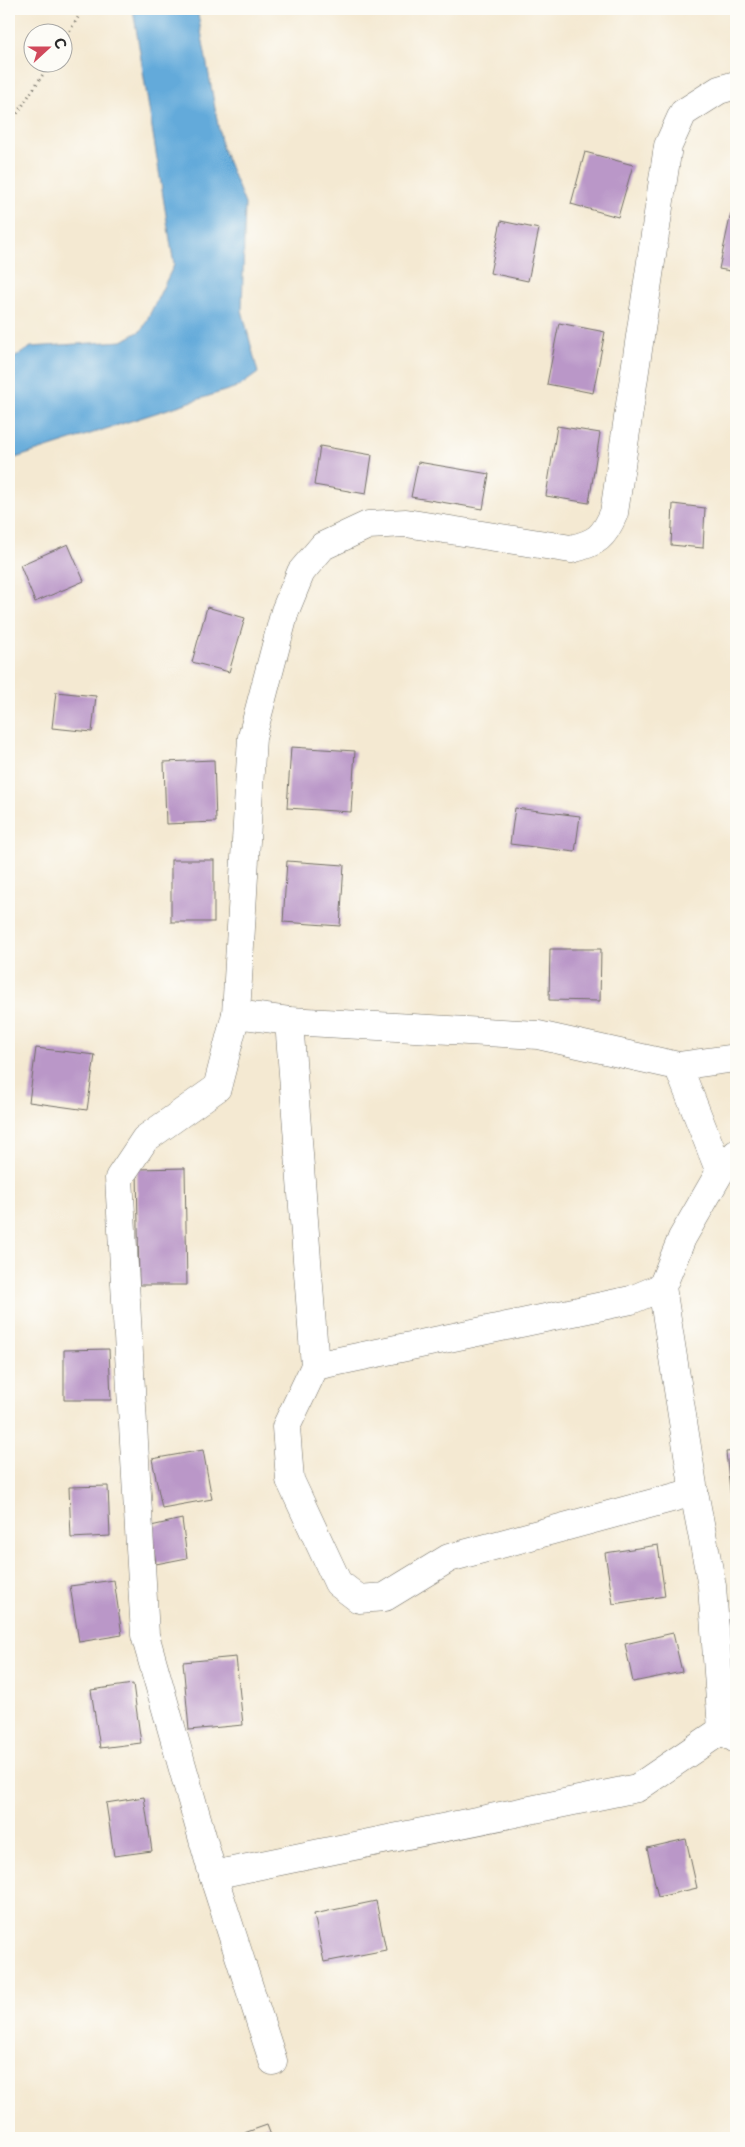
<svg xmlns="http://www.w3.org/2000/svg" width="745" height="2147" font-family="'Playpen Sans',sans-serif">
  <rect width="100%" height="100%" fill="#fdfcf7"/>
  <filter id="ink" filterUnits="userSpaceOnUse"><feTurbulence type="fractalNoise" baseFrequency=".02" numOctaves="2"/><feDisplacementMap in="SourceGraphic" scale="10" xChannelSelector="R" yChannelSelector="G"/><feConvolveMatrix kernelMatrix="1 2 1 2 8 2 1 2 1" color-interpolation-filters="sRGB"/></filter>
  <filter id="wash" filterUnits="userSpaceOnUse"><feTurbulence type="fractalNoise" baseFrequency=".0096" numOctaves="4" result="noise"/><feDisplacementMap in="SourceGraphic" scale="20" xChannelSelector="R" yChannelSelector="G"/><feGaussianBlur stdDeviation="1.12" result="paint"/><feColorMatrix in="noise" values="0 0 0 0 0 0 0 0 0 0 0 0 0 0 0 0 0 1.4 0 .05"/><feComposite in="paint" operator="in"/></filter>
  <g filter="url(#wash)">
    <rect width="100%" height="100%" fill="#f4e9d2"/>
    <polygon fill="#64aada" stroke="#486a82" points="133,9 197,9 222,147 245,204 242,310 258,373 240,386 9,460 9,361 31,347 122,341 142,330 174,265"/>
    <g id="blocks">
      <g fill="#ba97c8">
        <polygon points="585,152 633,165 618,217 571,204"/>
        <polygon points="731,213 736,214 736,272 719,269"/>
        <polygon points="501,221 539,229 528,281 490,273"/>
        <polygon points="559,323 605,332 593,393 547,384"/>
        <polygon points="557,426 600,433 589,503 546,496"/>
        <polygon points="320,446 372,455 366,494 314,485"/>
        <polygon points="418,462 489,474 483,509 411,497"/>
        <polygon points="673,504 705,508 703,548 671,545"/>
        <polygon points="68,544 84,581 35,602 20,565"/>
        <polygon points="207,607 245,618 229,672 192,662"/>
        <polygon points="56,692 96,696 92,732 52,728"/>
        <polygon points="291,747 355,751 351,812 287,808"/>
        <polygon points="214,760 216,822 166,824 164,762"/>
        <polygon points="515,808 580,816 575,852 510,844"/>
        <rect x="171" y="860" width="43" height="62"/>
        <polygon points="287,861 344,865 340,926 283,922"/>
        <polygon points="550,949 601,949 600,1001 549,1000"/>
        <polygon points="36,1048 95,1055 87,1110 29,1102"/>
        <polygon points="185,1168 187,1285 139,1285 137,1169"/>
        <polygon points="109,1349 111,1400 64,1400 64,1350"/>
        <polygon points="203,1450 212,1499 162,1508 152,1459"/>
        <polygon points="736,1451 736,1498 731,1499 726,1452"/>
        <polygon points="108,1486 110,1536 71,1538 69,1487"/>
        <polygon points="182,1519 187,1558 156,1564 151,1526"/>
        <polygon points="658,1545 665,1596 613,1604 605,1553"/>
        <polygon points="114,1580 122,1635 79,1642 70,1586"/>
        <polygon points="673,1633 682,1672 633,1682 625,1644"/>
        <polygon points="236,1657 243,1725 189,1730 183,1662"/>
        <polygon points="133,1684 141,1743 100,1748 91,1690"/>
        <polygon points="144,1797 152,1851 114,1856 106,1803"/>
        <polygon points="686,1839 697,1888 658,1897 647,1848"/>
        <polygon points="376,1901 386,1950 324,1962 314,1914"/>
        <polygon points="267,2125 272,2138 230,2138"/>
      </g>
    </g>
  </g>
  <g filter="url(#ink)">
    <use href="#blocks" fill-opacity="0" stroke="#716e65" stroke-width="1"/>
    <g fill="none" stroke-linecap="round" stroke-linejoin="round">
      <defs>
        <g id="minor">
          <path d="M236 1014 252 737 285 611 301 572 323 546 368 525 406 523 571 549C597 543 604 537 614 513L668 146 683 113 719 90 736 85"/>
          <polyline points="289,1021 315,1366"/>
          <polyline points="736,1058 678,1066 538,1035 289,1021 236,1014 217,1088 145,1139 119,1178 145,1635 213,1875 637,1788 722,1730 736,1739"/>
          <polyline points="678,1066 720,1172"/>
          <polyline points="662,1287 631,1300 315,1366 286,1427 290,1480 338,1583 359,1599 385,1597 449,1558 694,1492"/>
          <polyline points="722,1730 712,1586 694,1492 662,1287 682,1238 720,1172 736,1154"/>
          <polyline points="213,1875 273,2061"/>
        </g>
      </defs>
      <use href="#minor" stroke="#716e65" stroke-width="29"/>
      <g stroke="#716e65" stroke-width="3" stroke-dasharray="1 4" stroke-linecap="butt">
        <polyline points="62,44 83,9"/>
        <polyline points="9,126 51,62"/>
      </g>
      <use href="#minor" stroke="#fff" stroke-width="28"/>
    </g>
  </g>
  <rect width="745" height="2147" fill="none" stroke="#fdfcf7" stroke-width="30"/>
  <g transform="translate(48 48) rotate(69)"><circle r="24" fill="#fdfcf7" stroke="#a9a8a5"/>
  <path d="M0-4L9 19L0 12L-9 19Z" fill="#d1495b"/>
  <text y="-8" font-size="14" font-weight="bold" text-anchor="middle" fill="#2b2b2b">С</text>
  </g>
</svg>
